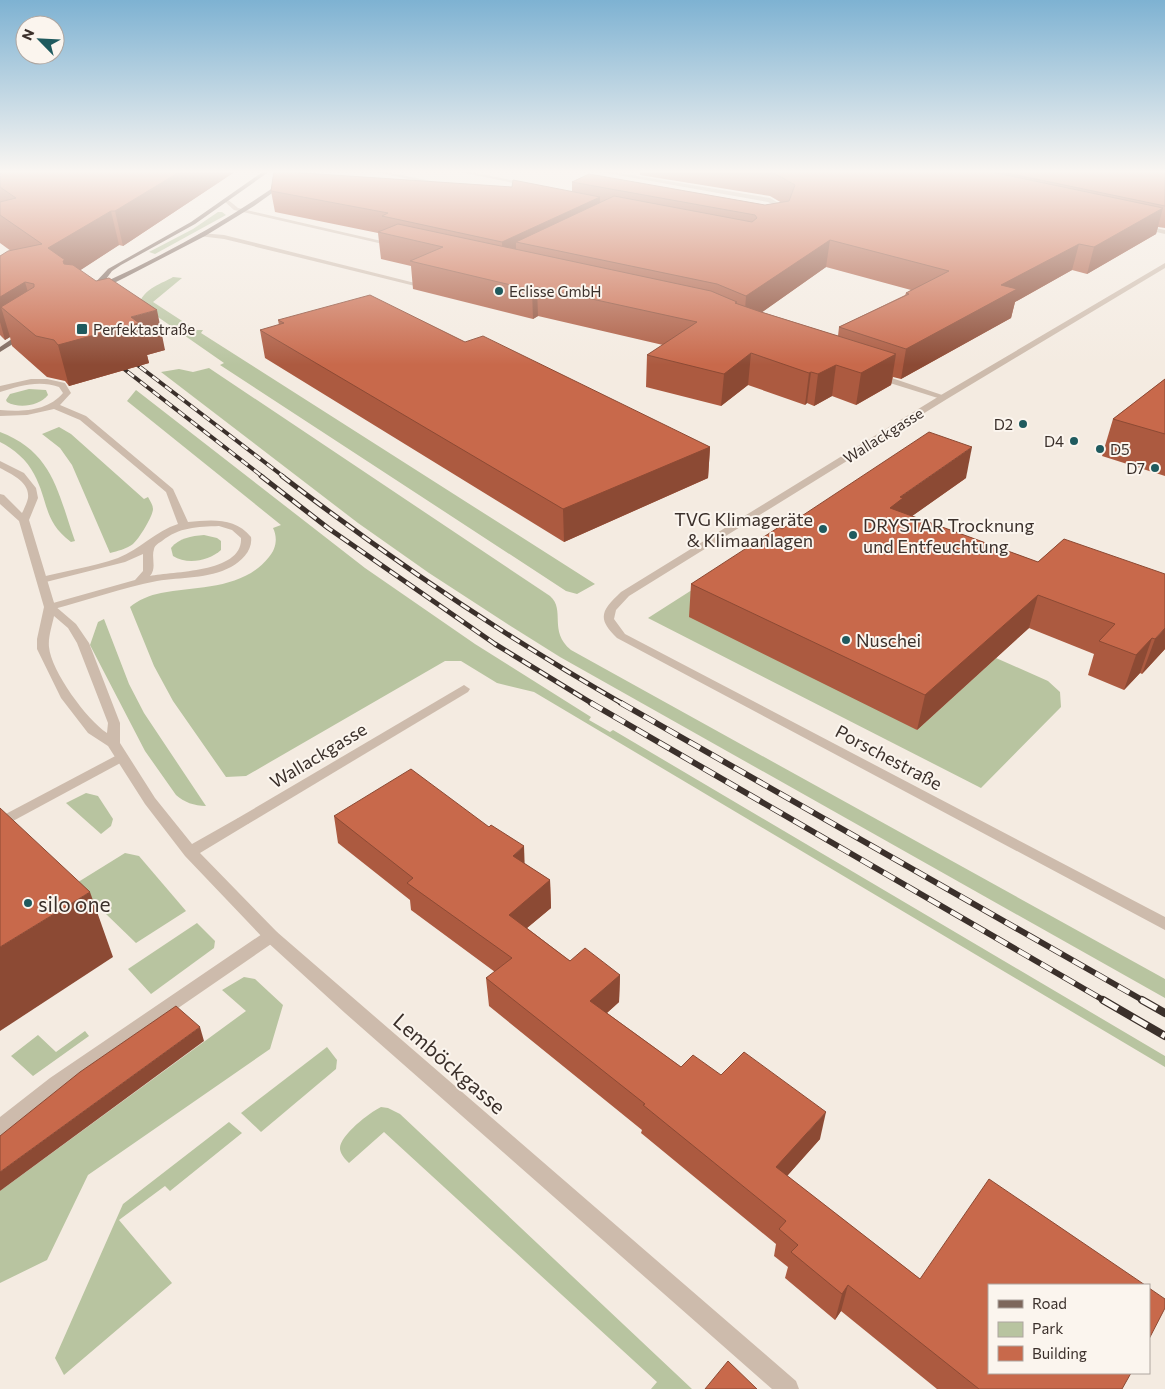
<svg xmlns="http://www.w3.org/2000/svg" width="1165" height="1389" font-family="Commissioner,sans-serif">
  <rect width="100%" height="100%" fill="#f4ebe1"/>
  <g fill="#b8c4a0">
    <polygon points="218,212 222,212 226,215 155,254 149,252 193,229"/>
    <path d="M173 277 182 278 153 302 196 330H203L201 333 595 584 577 594 566 591 220 365 224 363 145 308 140 303C143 289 163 283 173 277Z"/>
    <path d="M209 368 550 596C566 610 548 631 571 650L1165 979V998L560 657 509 625 429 573 358 523 161 372 179 369 193 372Z"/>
    <path d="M29 389 46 390 48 395C39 406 19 409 7 402L6 400 10 394Z"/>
    <path d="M136 390 365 568 475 644 591 717 589 720 610 732 613 730 1165 1056V1067L534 692 497 683 461 661H445L246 776 226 777 173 701 154 666 130 607C138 600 150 595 161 593 198 586 243 590 269 557 276 549 278 538 273 528L281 525 127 401Z"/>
    <path d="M59 427 71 434 144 499 148 497C150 501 153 505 153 509 153 516 139 539 133 544 126 549 118 551 110 553L72 465 60 448 42 434Z"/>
    <path d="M0 432C53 452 58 493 75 541L71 542C43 521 49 502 34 474 27 460 14 449 0 442Z"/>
    <path d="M204 535 217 538 221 541V550C209 561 187 565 173 556L171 548C179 538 191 536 204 535Z"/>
    <polygon points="753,551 917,730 996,658 1048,681 1060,692 1061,707 981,788 648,618"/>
    <path d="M104 619 129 684 144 713 206 806C194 806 184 802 176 795L145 751 90 645 98 622Z"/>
    <polygon points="86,793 98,796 113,819 111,826 101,834 66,803"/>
    <polygon points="125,853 139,856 186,911 136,943 75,884"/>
    <polygon points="197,923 215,941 214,948 151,994 128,969"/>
    <polygon points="244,977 255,979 283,1005 270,1049 88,1175 47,1260 0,1283 0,1191 246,1011 222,990"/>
    <polygon points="85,1031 89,1036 33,1076 11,1056 38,1035 56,1052"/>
    <polygon points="327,1047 337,1060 336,1069 261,1132 241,1113"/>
    <path d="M381 1107 388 1108 400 1114 692 1389H651L657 1382 384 1132 349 1163C345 1159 341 1155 340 1149 339 1136 370 1112 381 1107Z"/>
    <polygon points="229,1122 242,1133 170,1191 165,1186 119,1220 172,1283 64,1375 55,1358 123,1204"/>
  </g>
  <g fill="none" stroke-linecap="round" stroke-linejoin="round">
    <g fill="#cdbbac" fill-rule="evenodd">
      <polygon points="370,171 381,171 446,184 443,186"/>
      <polygon points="455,171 466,171 531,184 528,186"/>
      <polygon points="595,171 607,171 770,198 791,210 787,215 784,213 785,211 768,202"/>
      <polygon points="226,198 238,208 399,245 396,247 234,210 223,200"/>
      <polygon points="201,233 224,235 419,284 415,286 224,239 199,236 198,235"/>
      <polygon points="874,374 880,374 948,397 941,399 874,378"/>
      <path d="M31 379H47L65 383 71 393 60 405 86 416 173 489 188 522C211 520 235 517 251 537 253 550 242 561 231 567 208 579 181 577 157 581 122 588 88 600 54 609H46L44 607 46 605 135 580 143 571V554L125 562 42 583 37 580 38 578C64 571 92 567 118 558 140 549 156 531 178 524L166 492 80 420 54 409 27 415 0 416V410C22 412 48 411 63 393L59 387C38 380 20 386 0 392V386ZM219 526 232 530 241 538C243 573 173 571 150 576 157 568 151 558 154 549 155 545 159 543 162 541 179 527 197 527 219 526Z"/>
      <polygon points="464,685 470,689 468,692 248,824 238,824 236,821 238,818"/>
      <polygon points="121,753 126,754 128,757 126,760 0,828 0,817"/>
      <polygon points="271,930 277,932 279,936 277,940 62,1088 6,1134 0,1136 0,1117 50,1078 265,932"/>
    </g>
    <g fill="#cdbbac" fill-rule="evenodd">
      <polygon points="1141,225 1165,230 1165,234 1139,228 1138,227"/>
      <path d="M1165 263V268L947 399 629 596 616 610 614 619 625 634 1165 917V930L617 638C596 618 602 610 621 592L941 395Z"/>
      <path d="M0 461 24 473 36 488 38 498 29 520 55 606 76 624 89 643 120 723V743L155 798 192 844 238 818H248L250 821 248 824 200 853 277 932 796 1381 799 1389H772L345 1013 265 940 185 856 145 804 108 746 88 733 61 698 37 649V639L44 607 19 521 0 504V494L4 495 22 513C24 509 27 503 28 498 30 482 11 474 0 468ZM54 616 68 628 77 643 108 723 107 733C87 720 51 671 49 647 48 637 52 626 54 616Z"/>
    </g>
    <g fill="#7d675c" fill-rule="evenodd">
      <path d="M264 171H270L195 224 121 265 112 271 103 283C171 252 236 215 297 171H303L254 206 205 236 126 277 100 290H94L92 286 108 269 191 222Z"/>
      <polygon points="22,332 29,334 0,352 0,347"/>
    </g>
    <defs>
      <g id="rail-far3">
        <polyline points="127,357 284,477"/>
        <polyline points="115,362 263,477"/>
      </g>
      <g id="rail-far2">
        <polyline points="261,476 328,528 495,644 593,704"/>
        <path d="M282 476C390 559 504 636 623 704"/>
      </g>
      <g id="rail-far1">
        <polyline points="591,703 1105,1001"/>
        <polyline points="621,703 1144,1001"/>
      </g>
      <g id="rail">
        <polyline points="1103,1000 1165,1036"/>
        <polyline points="1142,1000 1165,1013"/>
      </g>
    </defs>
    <use href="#rail-far3" stroke="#3b302b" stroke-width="4"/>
    <use href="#rail-far2" stroke="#3b302b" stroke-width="5"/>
    <use href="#rail-far1" stroke="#3b302b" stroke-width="6"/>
    <use href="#rail" stroke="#3b302b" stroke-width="8"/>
    <use href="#rail-far3" stroke="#fbf5ee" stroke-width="2.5" stroke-dasharray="8" stroke-linecap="butt"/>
    <use href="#rail-far2" stroke="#fbf5ee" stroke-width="3" stroke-dasharray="10" stroke-linecap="butt"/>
    <use href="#rail-far1" stroke="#fbf5ee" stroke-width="4.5" stroke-dasharray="13" stroke-linecap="butt"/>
    <use href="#rail" stroke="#fbf5ee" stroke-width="5.5" stroke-dasharray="17" stroke-linecap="butt"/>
  </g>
  <g fill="#ac5a40" fill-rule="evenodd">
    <polygon points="0,171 236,171 123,246 119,245 80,270 165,350 147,355 149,363 69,386 65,381 47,377 12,346 10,337 5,340 0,335 0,256 11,251 0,243"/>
    <path d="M640 171H1165V228L1158 227 1156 234 1087 274 1072 270 1015 302 1011 318 901 379 893 377 891 385 856 405 832 396 814 406 807 403 805 405 748 385 721 406 646 387 647 355 663 345 538 316 533 319 413 289 411 266 381 259 378 233 275 212 271 191H572V182L765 205 782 203 770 196 640 175ZM826 267 911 290 906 293 905 295 839 327 838 336 762 312Z"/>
    <polygon points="278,320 465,342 710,447 708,478 564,542 265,358 260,330 279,325"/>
    <polygon points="1165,379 1165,476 1102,456 1113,419"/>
    <polygon points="966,478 912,516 1038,562 1064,539 1165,649 1142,674 1140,673 1124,690 1088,675 1094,654 1029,628 917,730 689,617 691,584 782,529"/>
    <polygon points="334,816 525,864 550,880 551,908 527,928 570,961 620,975 619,1002 607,1013 681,1067 721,1075 820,1139 787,1176 920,1279 1122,1389 937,1389 841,1311 835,1320 785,1278 788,1267 774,1256 776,1244 641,1133 642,1130 489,1006 486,978 495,972 411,910 410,900 338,843"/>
  </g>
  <g fill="#8c4a34">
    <polygon points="181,171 236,171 123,246 115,211"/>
    <polygon points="600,197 600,219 516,242 516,259 503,265 502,242"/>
    <polygon points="1163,208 1156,234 1087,274 1094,247"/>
    <polygon points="111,211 119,245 70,277 48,248"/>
    <polygon points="830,240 826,267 744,325 746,296"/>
    <polygon points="1079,244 1072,270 1015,302 1011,318 901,379 906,349 1001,285"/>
    <polygon points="25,282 36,320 1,307 10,337 5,340 0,322 0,297"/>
    <polygon points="537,287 538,316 533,319 532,290"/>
    <polygon points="157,310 165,350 147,355 149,363 69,386 58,345 131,317"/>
    <polygon points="751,353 748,385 721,406 724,374"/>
    <polygon points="896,354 891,385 856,405 861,373"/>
    <polygon points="836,365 832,396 814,406 818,374"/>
    <polygon points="811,372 807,403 805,405 809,373"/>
    <polygon points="710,447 708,478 564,542 563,509"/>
    <polygon points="972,447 966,478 898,526 890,508 900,497"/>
    <polygon points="1038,595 1029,628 917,730 925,695"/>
    <polygon points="1165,628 1165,649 1142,674 1155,639"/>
    <polygon points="1152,638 1140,673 1124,690 1136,655"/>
    <polygon points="524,846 525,874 513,856"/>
    <polygon points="550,880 551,908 510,942 509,915"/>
    <polygon points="90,892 113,957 0,1031 0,947"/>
    <polygon points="620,975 619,1002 590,1028 590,1001"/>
    <polygon points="200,1027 204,1041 0,1191 0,1172"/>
    <polygon points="826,1112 820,1139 771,1194 776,1167"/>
    <polygon points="848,1285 841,1311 835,1320 842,1294"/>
  </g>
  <g fill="#c8694b" stroke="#8c4a34">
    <polygon points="0,171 181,171 115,211 111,211 48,248 65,260 63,261 64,264 73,265 96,281 109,278 157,310 131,317 139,323 58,345 54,340 36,336 1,307 34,287 34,284 25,282 0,297 0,256 8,251 42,244 0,215 0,202 16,198 0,187"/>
    <polygon points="274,171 512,187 513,180 600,197 502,242 382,216 388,213 271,191"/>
    <polygon points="764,171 987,171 1163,208 1094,247 1079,244 1001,285 1017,289 906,349 839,327 909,294 906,293 949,271 830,240 746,296 717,284 516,242 614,196 752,222 757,218 755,215 572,182 589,174 765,205 789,201 795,185 772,172"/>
    <polygon points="997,171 1165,171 1165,206"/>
    <polygon points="398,224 711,291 737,302 735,303 761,312 896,354 861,373 836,365 818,374 811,372 809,373 751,353 724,374 647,355 697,322 537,287 532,290 410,261 443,247 378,232"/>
    <polygon points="370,295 465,342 483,336 710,447 563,509 260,330 284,323 278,320"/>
    <polygon points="1165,379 1165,434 1113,419"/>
    <polygon points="929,432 972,447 900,497 903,498 890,508 1038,562 1064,539 1165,574 1165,628 1155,639 1152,638 1136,655 1099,641 1115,624 1038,595 925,695 691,584 779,527 782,529"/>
    <polygon points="411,769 489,827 491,825 524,846 513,856 550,880 509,915 570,961 585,948 620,975 590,1001 681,1067 693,1055 721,1075 744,1052 826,1112 776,1167 920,1279 989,1179 1145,1285 989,1285 989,1373 1131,1373 1122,1389 979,1389 848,1285 842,1294 791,1252 798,1245 779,1229 786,1221 643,1105 645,1104 486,978 512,958 407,883 413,878 334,816"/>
    <polygon points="0,808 90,892 0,947"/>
    <polygon points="176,1006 200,1027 0,1172 0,1136 80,1072"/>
    <polygon points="1149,1288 1165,1299 1165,1308 1149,1339"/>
    <polygon points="728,1361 757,1389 705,1389"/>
  </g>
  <linearGradient id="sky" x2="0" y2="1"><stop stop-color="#7eb2d2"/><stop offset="0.47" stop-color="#faf6f2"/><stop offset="1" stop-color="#faf6f2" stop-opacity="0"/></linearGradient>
  <rect width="1165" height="365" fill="url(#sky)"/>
  <g fill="#1f5a5e" stroke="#fbf5ee" stroke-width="2">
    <circle cx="499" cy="291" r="5"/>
    <rect x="76" y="323" width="12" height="12" rx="2.5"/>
    <circle cx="1023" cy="424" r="5"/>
    <circle cx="1074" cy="441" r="5"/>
    <circle cx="1100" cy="449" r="5"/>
    <circle cx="1155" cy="468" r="5"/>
    <circle cx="823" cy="529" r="5"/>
    <circle cx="853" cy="535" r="5"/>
    <circle cx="846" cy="640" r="5"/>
    <circle cx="28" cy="903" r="5"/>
  </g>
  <g text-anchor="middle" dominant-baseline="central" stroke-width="4" stroke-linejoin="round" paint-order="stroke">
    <g font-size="15" fill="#3b302b" stroke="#fbf5ee" text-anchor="start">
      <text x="509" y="291">Eclisse GmbH</text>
      <text x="93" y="329">Perfektastraße</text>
      <text x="1013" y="424" text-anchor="end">D2</text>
      <text x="1064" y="441" text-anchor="end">D4</text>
      <text x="1110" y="449">D5</text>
      <text x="1145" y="468" text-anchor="end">D7</text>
    </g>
    <g font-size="15" fill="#3b302b" stroke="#fbf5ee">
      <text transform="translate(883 435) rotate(-32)">Wallackgasse</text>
    </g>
    <g font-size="18" fill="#3b302b" stroke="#fbf5ee" text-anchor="start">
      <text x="813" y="519" text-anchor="end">TVG Klimageräte<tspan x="813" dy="21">&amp; Klimaanlagen</tspan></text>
      <text x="863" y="525">DRYSTAR Trocknung<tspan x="863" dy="21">und Entfeuchtung</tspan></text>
      <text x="856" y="640">Nuschei</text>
    </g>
    <g font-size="18" fill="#3b302b" stroke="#fbf5ee">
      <text transform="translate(318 755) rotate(-31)">Wallackgasse</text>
      <text transform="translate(889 757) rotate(28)">Porschestraße</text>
    </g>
    <g font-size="21" fill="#3b302b" stroke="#fbf5ee" text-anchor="start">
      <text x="38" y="903">silo one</text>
    </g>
    <g font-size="21" fill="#3b302b" stroke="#fbf5ee">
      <text transform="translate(450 1063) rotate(41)">Lemböckgasse</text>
    </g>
  </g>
  <rect x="988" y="1284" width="162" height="90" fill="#fbf5ee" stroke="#aea6a0"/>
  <rect x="998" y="1300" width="25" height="8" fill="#7d675c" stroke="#aea6a0"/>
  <text x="1032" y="1309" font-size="15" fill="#3b302b">Road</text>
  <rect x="998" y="1322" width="25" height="15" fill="#b8c4a0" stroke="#aea6a0"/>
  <text x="1032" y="1334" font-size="15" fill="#3b302b">Park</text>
  <rect x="998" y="1346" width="25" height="15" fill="#c8694b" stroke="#aea6a0"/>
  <text x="1032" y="1359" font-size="15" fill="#3b302b">Building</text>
  <g transform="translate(40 40) rotate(294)"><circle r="24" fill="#fbf5ee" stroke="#aea6a0"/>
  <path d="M0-4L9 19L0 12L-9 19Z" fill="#1f5a5e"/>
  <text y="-8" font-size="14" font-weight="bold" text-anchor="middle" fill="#3b302b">N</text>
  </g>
</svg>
